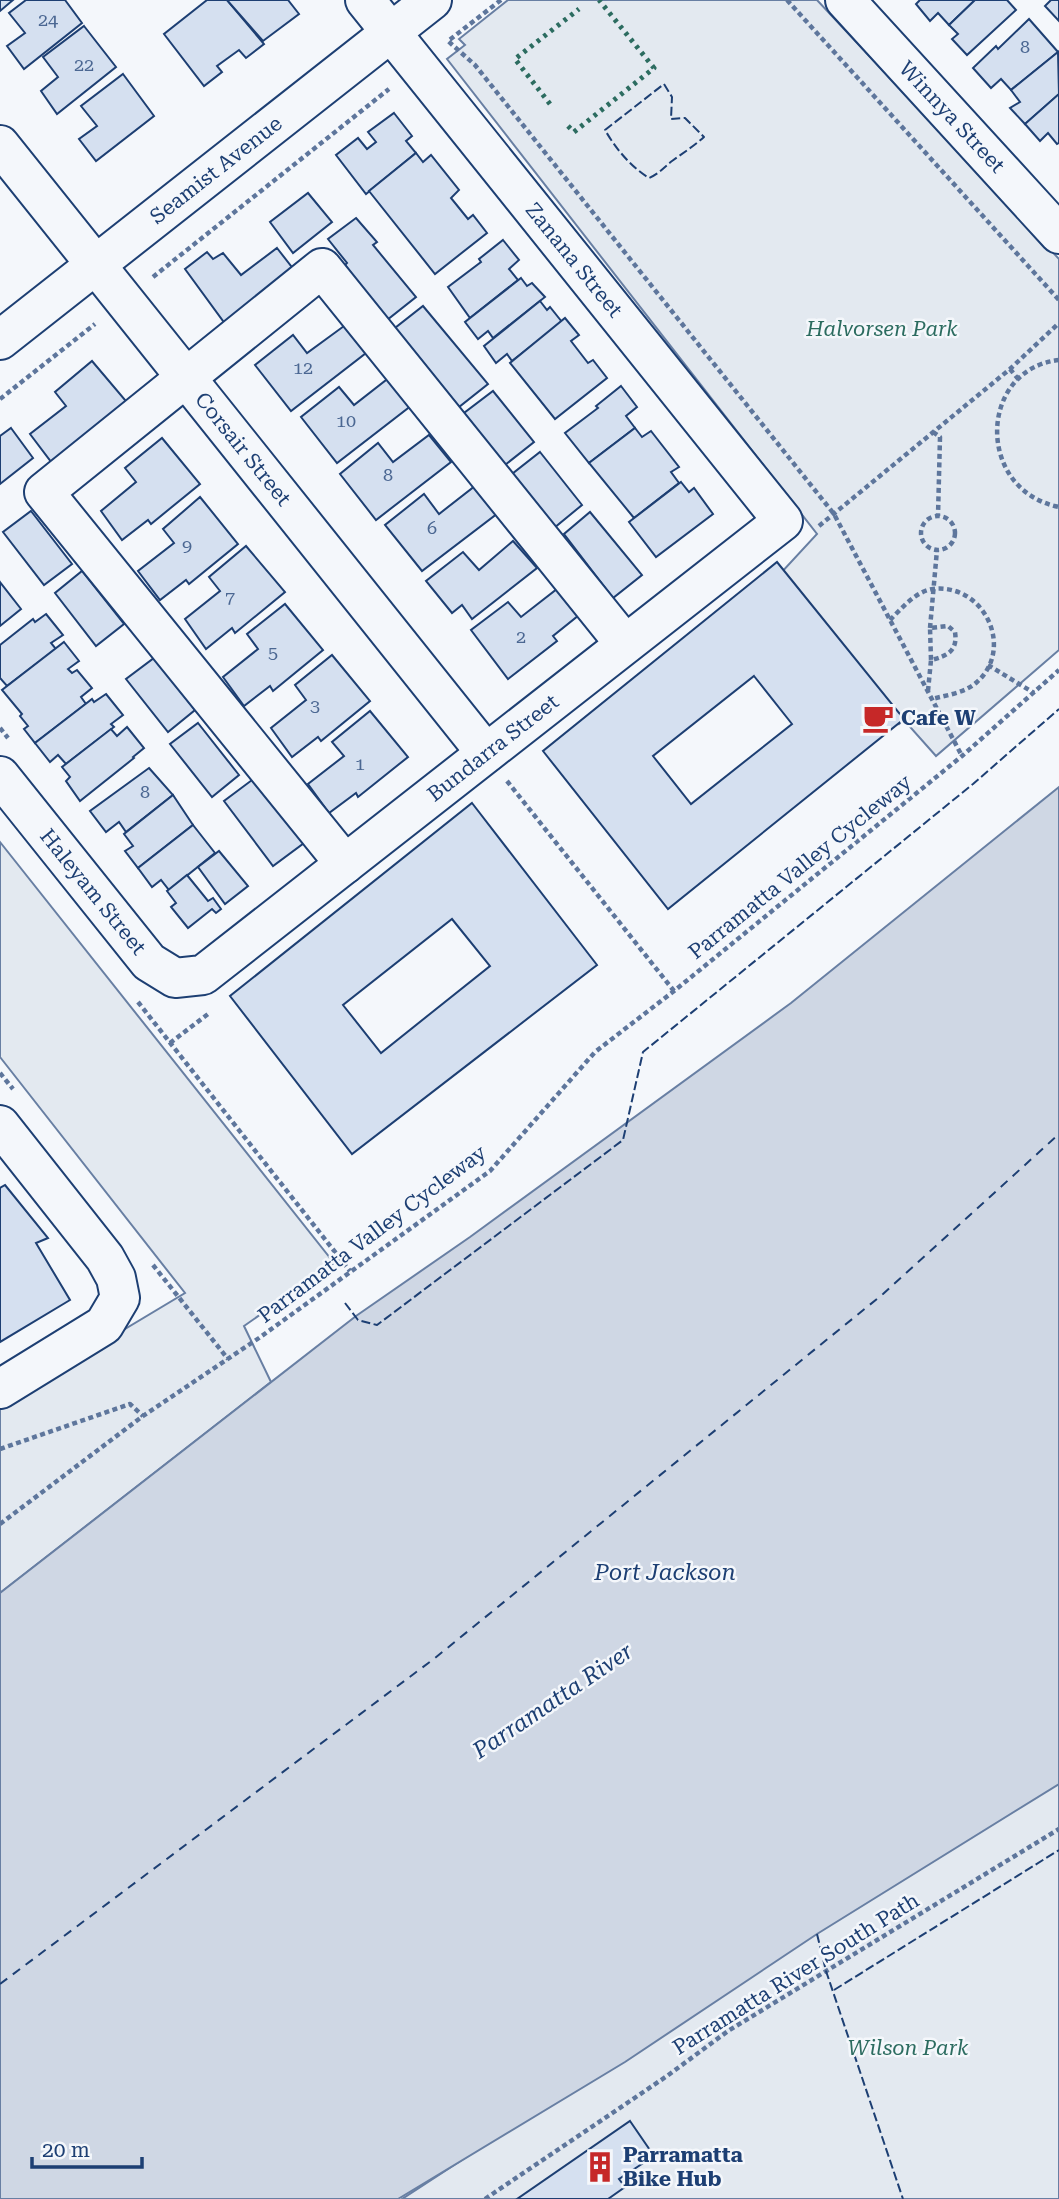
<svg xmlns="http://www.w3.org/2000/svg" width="1059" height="2199" font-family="'Roboto Serif',serif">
  <rect width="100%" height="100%" fill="#f4f7fb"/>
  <g fill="#e3e9f0" stroke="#687fa3" stroke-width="2">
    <polygon points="508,0 817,0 1059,259 1059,650 936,756 904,720 899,724 779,575 817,534 447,59 465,45 459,39"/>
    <polygon points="0,842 334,1263 244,1326 271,1382 0,1593 0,1404 185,1293 0,1057"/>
    <polygon points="1059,1770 1059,2199 402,2199"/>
  </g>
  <polygon fill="#cfd7e4" stroke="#687fa3" stroke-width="2" points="1059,787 1059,1784 817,1934 625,2062 398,2199 0,2199 0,1593 356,1316 470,1237 791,1003"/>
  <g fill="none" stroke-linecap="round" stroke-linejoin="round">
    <polyline stroke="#1d3f73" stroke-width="2" stroke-dasharray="9 7" stroke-linecap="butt" points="0,1984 435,1658 883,1294 1059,1134"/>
  </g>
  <g fill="#d5e0f0" stroke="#1d3f73" stroke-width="2" fill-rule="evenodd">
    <polygon points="0,0 13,0 0,11"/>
    <polygon points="26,0 65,0 82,23 24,69 7,46 25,33 9,13"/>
    <polygon points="207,0 227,0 264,44 246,58 239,50 217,66 222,72 204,86 164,34"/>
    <polygon points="227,0 288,0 299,14 263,41"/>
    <polygon points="920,0 975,0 949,25 938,13 930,21 916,4"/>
    <polygon points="975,0 1007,0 1016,10 967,55 952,39 958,34 949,25"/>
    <polygon points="1051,0 1059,0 1059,21 1045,6"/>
    <polygon points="1029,19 1058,52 1011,90 1001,79 991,88 973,68 996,46 998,49"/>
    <polygon points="84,26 116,67 57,114 41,91 58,77 43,57"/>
    <polygon points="1058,52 1059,94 1025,124 1010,108 1020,102 1011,90"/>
    <polygon points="123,74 154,116 96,161 79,139 97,126 81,106"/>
    <polygon points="1059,94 1059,143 1057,144 1048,133 1040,141 1025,124"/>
    <polygon points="394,113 412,136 406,141 416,153 366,194 336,155 358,138 367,149 376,142 368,132"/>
    <polygon points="416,153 423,162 431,155 459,190 451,198 468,219 473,215 487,233 435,274 369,191"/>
    <polygon points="308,193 332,222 293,253 270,222"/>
    <polygon points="356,218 377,242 373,245 416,297 387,320 345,265 347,263 328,239"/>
    <polygon points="503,240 519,260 509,269 518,280 470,318 448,287 481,262 479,259"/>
    <polygon points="277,248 298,275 226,325 185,269 207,252 213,259 223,253 241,275"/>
    <polygon points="521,278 527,286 532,283 545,297 493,338 488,331 478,339 465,322"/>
    <polygon points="540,301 547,310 550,307 562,322 512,361 507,354 496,363 484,346"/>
    <polygon points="423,306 488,384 459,407 395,328"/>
    <polygon points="565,318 579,335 571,341 588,363 593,360 607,378 555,419 510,363"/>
    <polygon points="344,326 366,353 291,411 255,365 293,335 307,353"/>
    <polygon points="92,361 131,407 52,463 30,434 66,406 55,392"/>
    <polygon points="390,377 412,405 337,463 301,417 339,387 354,405"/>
    <polygon points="621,386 637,407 626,416 635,428 589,463 565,433 598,408 596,406"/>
    <polygon points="493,391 534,442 505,465 464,413"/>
    <polygon points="11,428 33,458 0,484 0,436"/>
    <polygon points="635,428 642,437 651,431 679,467 671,472 679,483 634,518 589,463"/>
    <polygon points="429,435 451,462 376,520 340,474 378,443 393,462"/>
    <polygon points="162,438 200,484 151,524 148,520 122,540 101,511 136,482 125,468"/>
    <polygon points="540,452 582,505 554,528 512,474"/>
    <polygon points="681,482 689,492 694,488 713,514 656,557 629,522"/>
    <polygon points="475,486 498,513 422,571 385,525 424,494 439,514"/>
    <polygon points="200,497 238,544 189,584 186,580 160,600 138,571 174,543 163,529"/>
    <polygon points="31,511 72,564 44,585 3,532"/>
    <polygon points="590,512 642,575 613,598 564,534"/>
    <polygon points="513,541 537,568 472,619 462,605 452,613 426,581 463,552 479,570"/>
    <polygon points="246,546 285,592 235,633 232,628 206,649 185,619 220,591 209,577"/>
    <path d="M777 562 904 719 668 909 543 751ZM754 676 792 724 691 804 653 756Z"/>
    <polygon points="82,571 124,624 96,646 55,593"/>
    <polygon points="0,582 21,609 0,626"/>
    <polygon points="557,589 579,615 553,636 557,641 508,679 471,630 508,602 521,617"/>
    <polygon points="285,604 323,650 273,691 270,686 244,706 223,677 258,649 247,634"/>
    <polygon points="46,614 63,635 51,643 56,649 7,686 0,678 0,645 33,619 35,622"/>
    <polygon points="64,642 79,661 68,669 72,673 77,670 92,688 81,697 86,704 35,743 24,729 28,726 20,716 22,714 2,690"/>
    <polygon points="332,655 370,701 321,741 318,737 292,757 271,728 306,700 295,685"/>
    <polygon points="154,658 195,710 168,732 126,679"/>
    <polygon points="106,694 123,715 111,724 114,727 66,764 58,755 50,762 35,743 92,699 94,702"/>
    <polygon points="370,711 408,757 358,797 356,793 329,813 308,784 344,756 332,742"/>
    <polygon points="198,723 239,775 212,797 170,744"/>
    <polygon points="127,727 144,748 133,757 134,758 80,801 66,781 70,777 62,767 111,729 117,736"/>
    <polygon points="149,768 173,795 126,832 119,822 106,832 90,811"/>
    <polygon points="252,780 304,843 273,866 224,801"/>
    <polygon points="173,795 193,825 138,868 125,851 133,846 124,834"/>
    <path d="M472 803 597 965 352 1154 230 996ZM452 919 490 966 381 1053 343 1005Z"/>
    <polygon points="193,825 215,853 169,890 161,880 152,887 138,868"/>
    <polygon points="219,851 248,886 225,904 198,867"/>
    <polygon points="187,875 208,901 213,898 221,909 216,913 212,909 188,928 171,907 176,903 167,891"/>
    <polygon points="5,1185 48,1238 36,1243 70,1300 0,1342 0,1188"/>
    <polygon points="630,2121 654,2156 619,2179 625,2187 608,2199 517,2199"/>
  </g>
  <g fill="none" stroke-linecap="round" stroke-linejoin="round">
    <defs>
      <g id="minor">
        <polyline points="845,0 1059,234"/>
        <polyline points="0,145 486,753"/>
        <polyline points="0,340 432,0"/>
        <polyline points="0,776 149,962 175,978 203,975 783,521 365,0"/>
        <polyline points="345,864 44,492 322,268 625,644"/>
        <polyline points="0,1125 105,1258 116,1278 120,1298 104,1325 0,1389"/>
      </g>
    </defs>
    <use href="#minor" stroke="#1d3f73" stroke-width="42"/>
    <g stroke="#5e769c" stroke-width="4.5" stroke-dasharray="5 3.5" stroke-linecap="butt">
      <polyline points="501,0 448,41 475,65 834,514 962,756"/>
      <polyline points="787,0 1059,300"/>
      <polyline points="153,277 389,89"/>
      <path d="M1059 360C978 369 975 490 1059 507"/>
      <polyline points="1010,369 1019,380"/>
      <polyline points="0,399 95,324"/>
      <polyline points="933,432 940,437 938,516"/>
      <circle cx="938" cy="533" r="17"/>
      <polyline points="819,526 1010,369 1059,323"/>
      <path d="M890 620C902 608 916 591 933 589 984 583 1015 648 977 682 965 693 947 695 932 699"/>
      <polyline points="930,628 937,550"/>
      <polyline points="988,665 1034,693"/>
      <path d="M928 691 931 660C947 656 958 651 955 632L948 626 930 628 931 660"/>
      <polyline points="0,728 8,738"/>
      <polyline points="507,781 674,991"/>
      <polyline points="138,1002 350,1271"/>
      <polyline points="170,1043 208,1014"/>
      <polyline points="0,1073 13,1089"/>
      <polyline points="153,1265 228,1359"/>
      <polyline points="0,1449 130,1404 143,1416"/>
      <polyline points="0,1524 143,1416 259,1338 490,1171 595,1052 674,991 962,756 1059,670"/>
      <polyline points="485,2199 667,2076 728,2031 1059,1829"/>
    </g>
    <use href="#minor" stroke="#f4f7fb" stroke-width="38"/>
    <g stroke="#2c6c60" stroke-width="5" stroke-dasharray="3.5 5" stroke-linecap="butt">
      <polyline points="550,104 515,59 579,9"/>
      <polyline points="568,126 574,132 654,68 599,0"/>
    </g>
    <g stroke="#1d3f73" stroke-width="2" stroke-dasharray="9 3.5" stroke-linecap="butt">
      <path d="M664 84 672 97 671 119 685 118 704 137C694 146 683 153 672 161 663 168 660 173 649 178 631 167 616 149 605 130Z"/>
      <polyline points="345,1303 358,1320 377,1325 623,1140 643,1052 973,784 1059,709"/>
      <polyline points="817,1934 826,1971 903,2199"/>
      <polyline points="834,1990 1059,1850"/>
    </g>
  </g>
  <defs>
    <symbol id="cafe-bare" viewBox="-9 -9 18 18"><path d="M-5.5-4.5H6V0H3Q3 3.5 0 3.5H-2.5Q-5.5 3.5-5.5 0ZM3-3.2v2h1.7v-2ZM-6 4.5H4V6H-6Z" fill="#c62828" stroke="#f4f7fb" stroke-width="2.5" paint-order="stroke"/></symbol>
    <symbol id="building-bare" viewBox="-9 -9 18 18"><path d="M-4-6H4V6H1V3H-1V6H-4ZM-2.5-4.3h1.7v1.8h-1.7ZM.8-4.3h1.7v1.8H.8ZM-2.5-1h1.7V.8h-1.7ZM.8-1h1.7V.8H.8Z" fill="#c62828" stroke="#f4f7fb" stroke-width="2.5" paint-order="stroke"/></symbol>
  </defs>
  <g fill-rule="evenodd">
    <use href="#cafe-bare" x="856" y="696" width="44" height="44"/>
    <use href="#building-bare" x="578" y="2145" width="44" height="44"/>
  </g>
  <g text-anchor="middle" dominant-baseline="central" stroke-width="5" stroke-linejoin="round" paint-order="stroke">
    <g font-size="18" fill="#4b6792">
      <text x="48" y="19">24</text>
      <text x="1025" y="46">8</text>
      <text x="84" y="64">22</text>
      <text x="303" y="367">12</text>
      <text x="346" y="420">10</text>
      <text x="388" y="474">8</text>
      <text x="432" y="527">6</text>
      <text x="187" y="545">9</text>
      <text x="230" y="597">7</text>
      <text x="521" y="636">2</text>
      <text x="273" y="652">5</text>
      <text x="315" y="705">3</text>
      <text x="360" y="763">1</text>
      <text x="145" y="791">8</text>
    </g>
    <g font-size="21" fill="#1d3f73" stroke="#f4f7fb">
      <text transform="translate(952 117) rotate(47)">Winnya Street</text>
      <text transform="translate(216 170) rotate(-38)">Seamist Avenue</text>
      <text transform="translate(574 260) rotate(51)">Zanana Street</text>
      <text transform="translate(243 449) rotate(51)">Corsair Street</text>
      <text transform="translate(493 748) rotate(-38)">Bundarra Street</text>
      <text transform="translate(800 867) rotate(-39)">Parramatta Valley Cycleway</text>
      <text transform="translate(93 892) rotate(51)">Haleyam Street</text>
      <text transform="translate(372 1234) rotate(-37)">Parramatta Valley Cycleway</text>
      <text transform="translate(796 1974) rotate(-32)">Parramatta River South Path</text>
    </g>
    <g font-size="21" font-style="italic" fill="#2c6c60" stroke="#f4f7fb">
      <text x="882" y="329">Halvorsen Park</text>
      <text x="908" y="2048">Wilson Park</text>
    </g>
    <g font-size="21" font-weight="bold" fill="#1d3f73" stroke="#f4f7fb" text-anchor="start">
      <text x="901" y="718">Cafe W</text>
      <text x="623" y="2155">Parramatta<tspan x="623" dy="24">Bike Hub</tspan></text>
    </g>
    <g font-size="23" font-style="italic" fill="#1d3f73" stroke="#f4f7fb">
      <text x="665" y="1572">Port Jackson</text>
      <text transform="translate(553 1701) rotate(-34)">Parramatta River</text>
    </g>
  </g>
  <path d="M32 2157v10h110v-10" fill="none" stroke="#1d3f73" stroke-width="3.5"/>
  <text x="42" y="2157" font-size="21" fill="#1d3f73" stroke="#f4f7fb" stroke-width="5" paint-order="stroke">20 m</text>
</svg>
